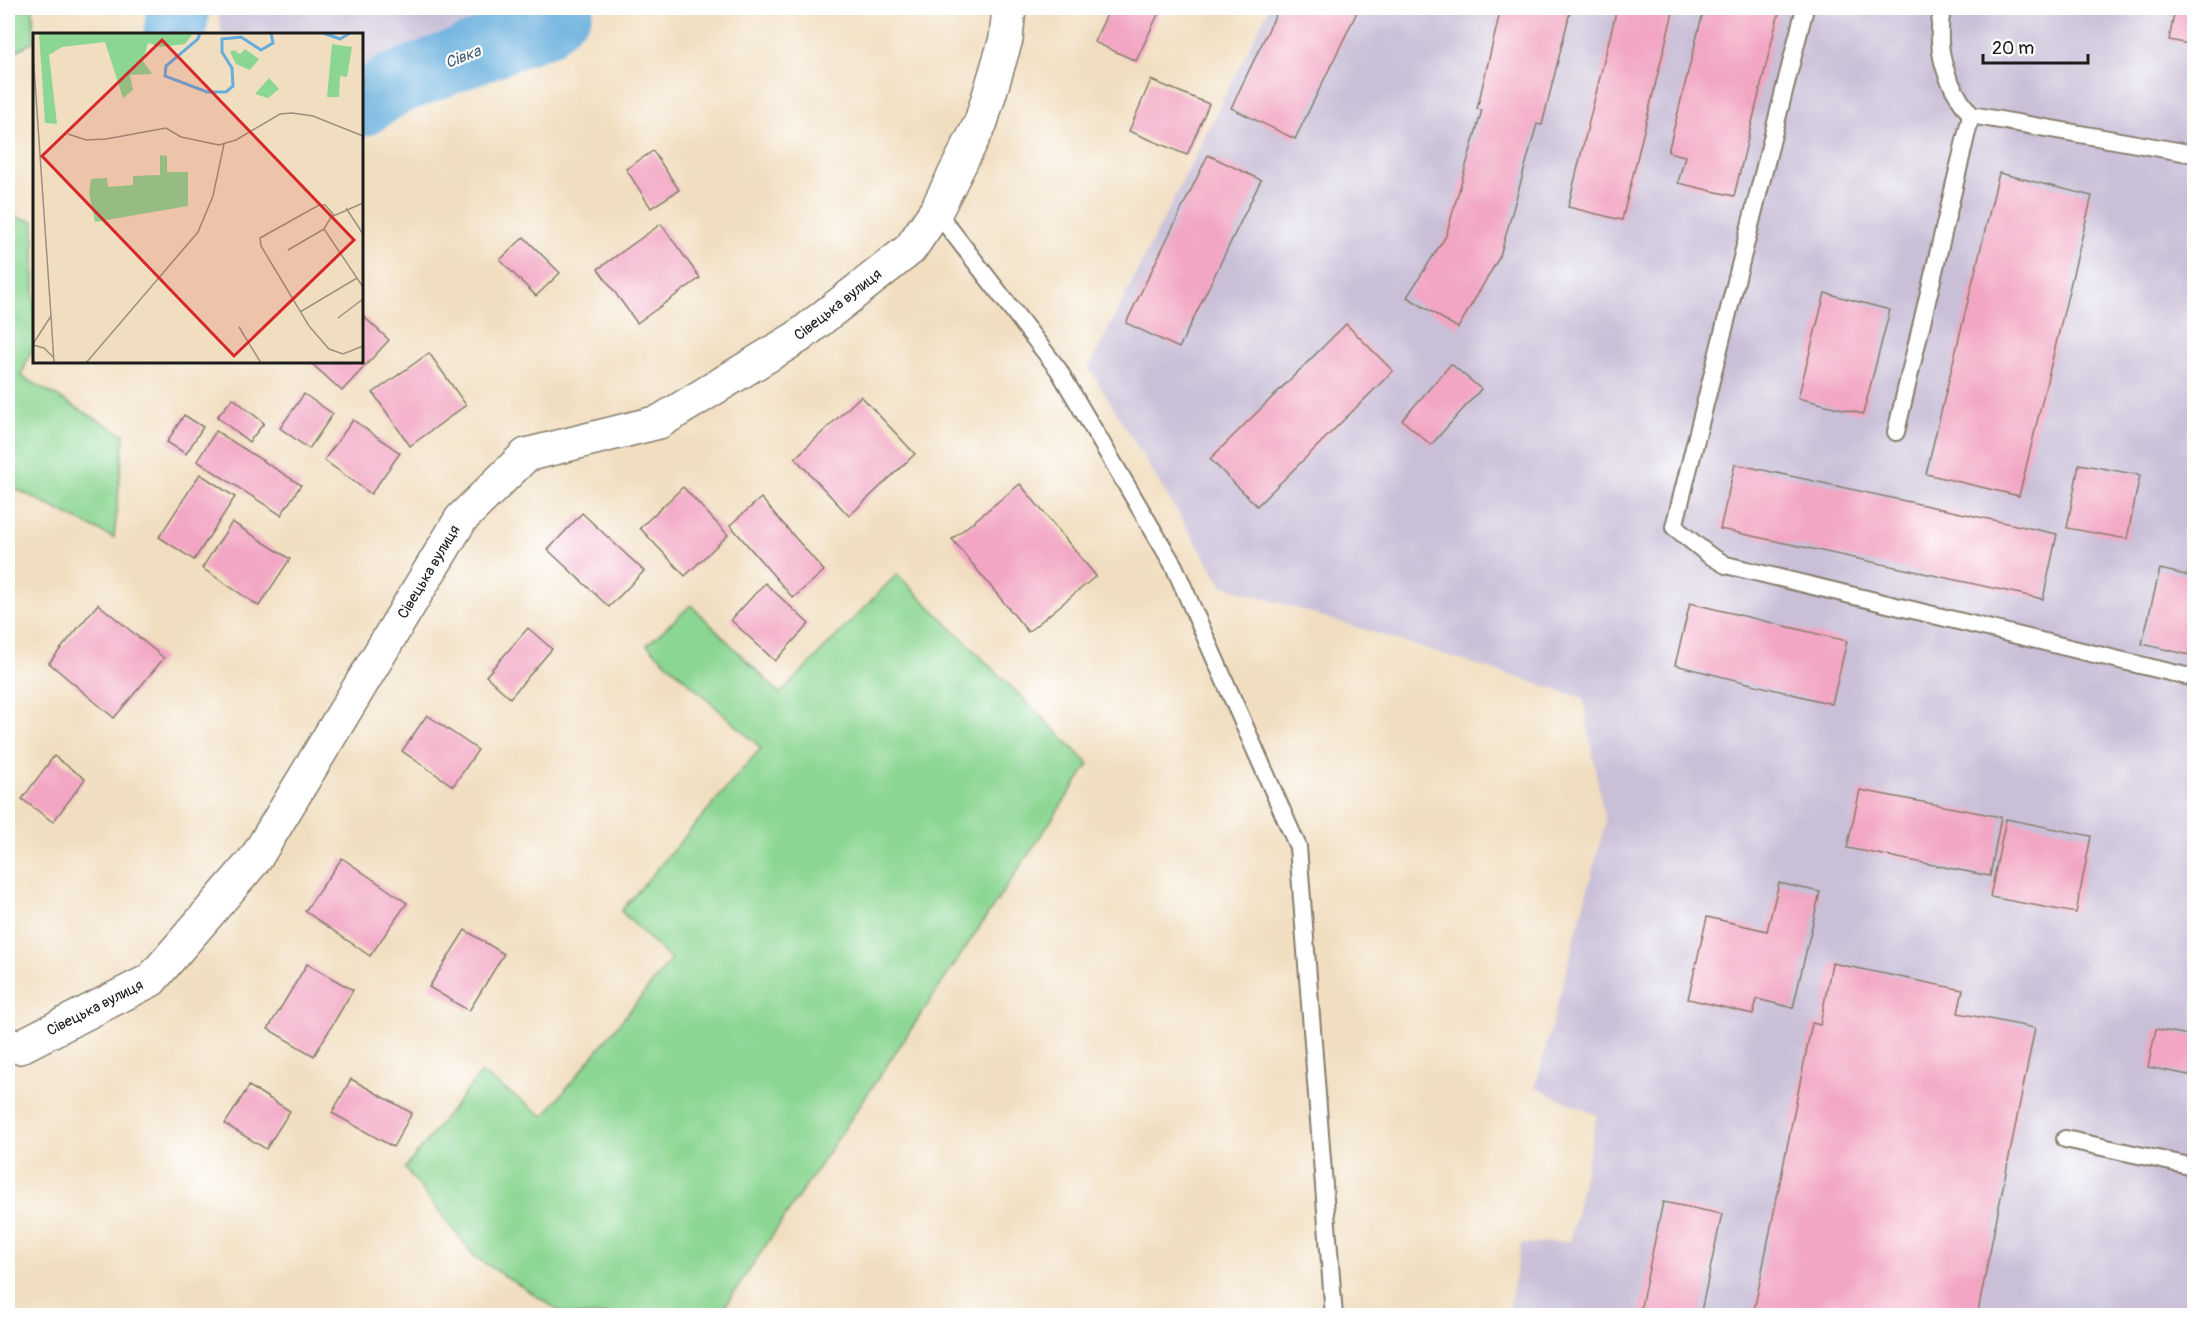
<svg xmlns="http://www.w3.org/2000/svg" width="2202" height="1323" font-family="Pangolin,sans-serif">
  <rect width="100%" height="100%" fill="#fff"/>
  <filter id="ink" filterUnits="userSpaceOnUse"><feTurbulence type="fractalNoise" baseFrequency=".0167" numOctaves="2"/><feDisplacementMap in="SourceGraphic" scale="12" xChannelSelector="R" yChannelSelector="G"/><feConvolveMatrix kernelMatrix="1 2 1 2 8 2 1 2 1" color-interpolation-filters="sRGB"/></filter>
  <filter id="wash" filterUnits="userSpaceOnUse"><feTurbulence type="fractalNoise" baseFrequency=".008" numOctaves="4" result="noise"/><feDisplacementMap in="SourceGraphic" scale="24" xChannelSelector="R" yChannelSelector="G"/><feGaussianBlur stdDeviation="1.35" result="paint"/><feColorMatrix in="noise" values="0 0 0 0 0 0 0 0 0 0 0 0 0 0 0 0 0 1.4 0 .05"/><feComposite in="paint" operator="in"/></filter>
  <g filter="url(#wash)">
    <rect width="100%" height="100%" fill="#f1dec0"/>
    <g fill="#c9bfd7">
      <polygon points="217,8 536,8 387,69 362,84 362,34 222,34"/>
      <polygon points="1269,8 2194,8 2194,1315 1508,1315 1521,1244 1570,1241 1597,1115 1535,1088 1605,824 1583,698 1222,585 1089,368"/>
    </g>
    <g fill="#8bd692" stroke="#547957" stroke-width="1.5">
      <polygon points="8,8 33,8 34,41 8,56"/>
      <polygon points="8,202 17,218 34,221 34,344 21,376 124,435 114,538 8,485"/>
      <polygon points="897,574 1089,764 719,1315 566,1315 475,1257 405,1168 481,1073 544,1116 671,960 621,911 761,748 647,645 691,605 780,694"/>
    </g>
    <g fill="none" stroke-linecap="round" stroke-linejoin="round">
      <g stroke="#65addc" stroke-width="63">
        <polyline points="175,34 178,8"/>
        <polyline points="362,105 393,85 544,26 562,8"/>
      </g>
    </g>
    <g id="blocks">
      <g fill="#f2a6c3">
        <polygon points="1110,8 1161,8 1136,61 1094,42"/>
        <polygon points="1279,8 1359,8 1295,139 1231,108"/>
        <polygon points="1501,8 1571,8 1542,125 1537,124 1500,256 1458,328 1407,297 1446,236 1482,110 1477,109"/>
        <polygon points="1617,8 1674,8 1622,220 1568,207"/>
        <polygon points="1704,8 1780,8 1734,196 1678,183 1685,156 1668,152"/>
        <polygon points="2147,8 2194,8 2194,45 2169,40 2174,14"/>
        <polygon points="1151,80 1209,104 1187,155 1129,131"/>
        <polygon points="653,151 679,190 651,208 626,169"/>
        <polygon points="1208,155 1261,180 1179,348 1126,323"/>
        <polygon points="1999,173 2092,196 2019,496 1926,474"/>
        <polygon points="661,224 700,278 637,323 598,269"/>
        <polygon points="524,237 560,273 536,296 500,260"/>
        <polygon points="1825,293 1890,310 1863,414 1798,398"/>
        <polygon points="362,315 389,340 342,391 310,362 362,362"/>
        <polygon points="1346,324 1393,371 1257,506 1210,459"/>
        <polygon points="429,353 466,405 410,446 373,393"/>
        <polygon points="1451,364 1481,389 1431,445 1402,420"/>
        <polygon points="304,394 333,414 309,449 280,428"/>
        <polygon points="861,396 915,454 849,516 795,458"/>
        <polygon points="233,398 264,423 249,442 217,417"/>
        <polygon points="184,415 203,427 186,454 167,442"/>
        <polygon points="353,420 400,453 371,494 324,460"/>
        <polygon points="216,431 301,485 281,515 197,461"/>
        <polygon points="1735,464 2057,534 2043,599 1720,529"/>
        <polygon points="2079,464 2140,475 2127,539 2067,528"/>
        <polygon points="200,474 235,497 194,560 159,537"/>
        <polygon points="1020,484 1096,576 1028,632 952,539"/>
        <polygon points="683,487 728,535 685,576 640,528"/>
        <polygon points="761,498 824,571 793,598 730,525"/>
        <polygon points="582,513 644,571 609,607 548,550"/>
        <polygon points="232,522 290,559 259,606 202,568"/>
        <polygon points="2160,569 2194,577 2194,656 2142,644"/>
        <polygon points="765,583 809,624 775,661 731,620"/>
        <polygon points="1690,603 1847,641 1832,704 1675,665"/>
        <polygon points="98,604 164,658 114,718 49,663"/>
        <polygon points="528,628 552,649 510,698 486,676"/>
        <polygon points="427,715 478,750 453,786 402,751"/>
        <polygon points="54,756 85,779 53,822 22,799"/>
        <polygon points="1860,790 2001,817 1990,876 1847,848"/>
        <polygon points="2006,819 2091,836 2076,913 1990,897"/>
        <polygon points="342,858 407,903 370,956 305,911"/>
        <polygon points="1779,883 1820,892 1793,1008 1757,999 1753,1014 1688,999 1707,917 1767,931"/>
        <polygon points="465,930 504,954 469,1011 429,987"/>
        <polygon points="1832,963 1963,990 1958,1013 2035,1028 1977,1316 1753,1316 1812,1023 1820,1025"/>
        <polygon points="307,964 353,990 314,1056 268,1029"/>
        <polygon points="2156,1029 2194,1036 2194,1076 2148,1067"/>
        <polygon points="351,1079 412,1113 393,1147 332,1113"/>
        <polygon points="249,1086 290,1111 266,1149 225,1124"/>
        <polygon points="1663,1202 1722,1214 1700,1316 1639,1316"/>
      </g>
    </g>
  </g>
  <g filter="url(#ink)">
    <use href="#blocks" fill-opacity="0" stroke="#867d6e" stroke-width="1.5"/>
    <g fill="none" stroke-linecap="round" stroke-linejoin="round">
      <defs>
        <g id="lane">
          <polyline points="1805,8 1674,527 1709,555 1726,565 2194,678"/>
          <path d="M1942 8C1935 51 1944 81 1971 115L2194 154"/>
          <polyline points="936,211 1058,369 1174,566 1298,847 1334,1316"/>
          <polyline points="1896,432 1971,115"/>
          <polyline points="2065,1139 2194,1167"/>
        </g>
        <polyline id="street" points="19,1047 151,980 256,858 461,519 526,455 659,422 798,337 910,249 936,211 981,122 1006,39 1009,8"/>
      </defs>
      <use href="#lane" stroke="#867d6e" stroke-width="20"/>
      <use href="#street" stroke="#867d6e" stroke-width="36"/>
      <polyline stroke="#867d6e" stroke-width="4" stroke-dasharray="4.5 4.5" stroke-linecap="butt" points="8,1314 9,1316"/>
      <use href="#lane" stroke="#fff" stroke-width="16"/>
      <use href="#street" stroke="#fff" stroke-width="33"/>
    </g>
  </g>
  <g text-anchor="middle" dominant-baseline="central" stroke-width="4.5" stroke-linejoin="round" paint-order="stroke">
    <g font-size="15" fill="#1c1c1c" stroke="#fff">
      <text transform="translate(838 305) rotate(-38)">Сівецька вулиця</text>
      <text transform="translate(429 572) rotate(-59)">Сівецька вулиця</text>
      <text transform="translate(95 1008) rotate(-27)">Сівецька вулиця</text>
    </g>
    <g font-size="16" font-style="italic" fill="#3d5d72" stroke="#fff">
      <text transform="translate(463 57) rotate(-21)">Сівка</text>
    </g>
  </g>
  <g transform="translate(33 33)">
    <rect width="330" height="330" fill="#f1dec0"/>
    <path d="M6 0H158L159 2 152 11 128 14 115 10 110 28 119 41 97 42 100 57 90 65 72 9 29 14 16 22 24 91 12 90ZM299 11 319 14 314 44 307 43 306 64H294ZM212 16 226 26 217 37 203 31 197 19 201 17 207 21ZM236 45 246 56 235 65 222 61ZM127 122 134 123V139H155V173L62 189 56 160 58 146 74 145 75 154 100 152V143L127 142Z" fill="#8bd692"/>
    <path fill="none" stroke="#65addc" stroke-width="3" d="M167 0 165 6 133 33 132 43 174 59H193L200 53 199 35 189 19V6L208 4 228 17 240 10 238 0M290 0 307 6 317 0"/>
    <path fill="none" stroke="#9c907e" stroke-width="1.5" d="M0 19 18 283 0 311M35 101 53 107 73 106 133 95 148 104 186 112 203 107 247 81 259 80 280 83 330 103M330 170 298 184 291 196 330 254M313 175 330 201M301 182 292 172H286L227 205 228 213 276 293 296 316 310 321 330 313M255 217 291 196M267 279 324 245M18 283 21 330M305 285 330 266M206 294 228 330M0 312 11 315 21 325M53 330 165 199 180 163 191 111"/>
    <path fill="#d62828" fill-opacity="0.15" stroke="#d62828" stroke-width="3" d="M129 7 321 207 201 323 9 123Z"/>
    <rect width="330" height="330" fill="none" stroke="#1c1c1c" stroke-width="3"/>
  </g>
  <rect width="2202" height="1323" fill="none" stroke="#fff" stroke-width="30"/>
  <path d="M1983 54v9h105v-9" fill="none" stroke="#1c1c1c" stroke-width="3"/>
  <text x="1992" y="54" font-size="18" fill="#1c1c1c" stroke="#ffffff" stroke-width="4.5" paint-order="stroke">20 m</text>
</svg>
